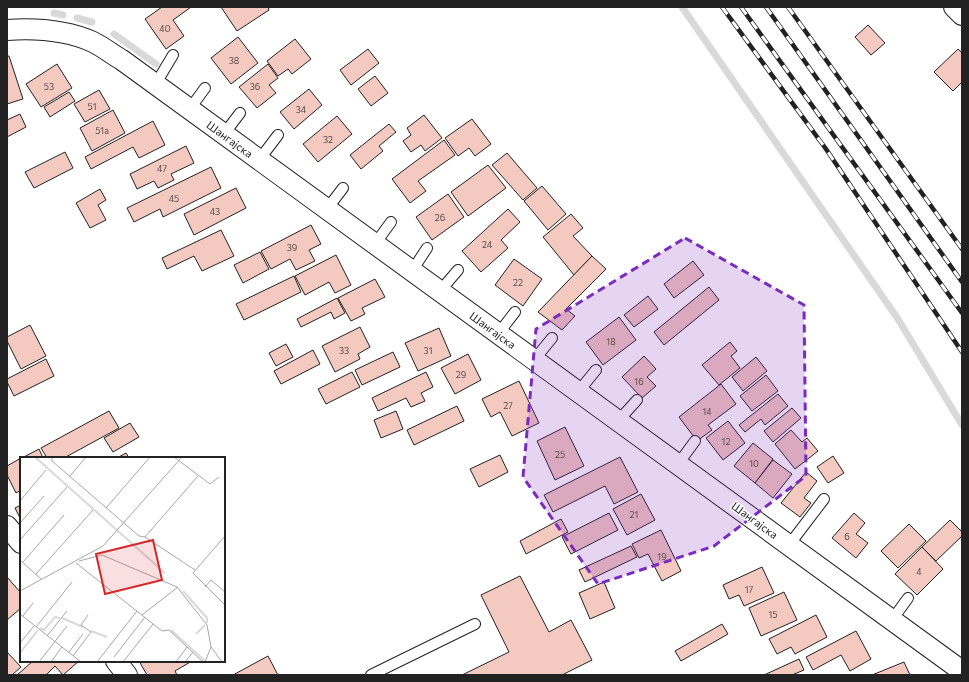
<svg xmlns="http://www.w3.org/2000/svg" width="969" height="682" font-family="Commissioner,sans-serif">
  <rect width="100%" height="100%" fill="#fff"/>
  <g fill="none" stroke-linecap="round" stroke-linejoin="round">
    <g stroke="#d9d9d9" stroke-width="7">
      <polyline points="682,7 898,319 962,425"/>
      <polyline points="54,13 63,15"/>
      <polyline points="77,18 92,22"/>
      <polyline points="114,34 156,64"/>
    </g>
  </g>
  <g fill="#f3c9c0" stroke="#222">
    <polygon points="162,7 191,7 173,20 184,36 166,49 145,19"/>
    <polygon points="221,7 268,7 269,10 237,31"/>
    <polygon points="868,25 885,43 871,55 855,37"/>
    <polygon points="238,37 258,63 231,84 211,58"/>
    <polygon points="295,39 311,59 292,74 288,69 278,76 267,61"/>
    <polygon points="368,49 379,63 351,85 340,70"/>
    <polygon points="958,49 962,53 962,82 953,91 934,72"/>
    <polygon points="7,56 9,56 23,99 7,104"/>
    <polygon points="57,64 72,88 41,107 26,84"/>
    <polygon points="268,64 278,78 269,85 276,93 257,108 239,87"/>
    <polygon points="375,76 388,93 371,106 358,89"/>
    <polygon points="309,89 322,105 294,129 280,112"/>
    <polygon points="99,90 110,109 85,122 74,104"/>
    <polygon points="69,92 75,101 50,117 44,107"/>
    <polygon points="113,110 125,133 92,151 80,128"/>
    <polygon points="20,114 26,127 7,137 7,120"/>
    <polygon points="424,115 442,138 425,151 421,145 411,152 403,141 411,135 407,128"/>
    <polygon points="337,116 352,134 318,162 303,144"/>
    <polygon points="472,119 491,144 475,156 469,148 458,156 445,138"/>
    <polygon points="153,121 165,145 139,158 133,147 91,169 85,157"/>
    <polygon points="389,124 396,132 379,146 383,151 361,169 350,155"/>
    <polygon points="444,140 455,155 418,181 426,191 410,203 392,179"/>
    <polygon points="186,146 194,163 171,174 174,180 158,188 154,181 137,189 130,174"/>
    <polygon points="65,152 73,168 34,188 25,172"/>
    <polygon points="507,153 537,188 523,200 492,165"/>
    <polygon points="488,165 506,188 468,216 451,192"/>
    <polygon points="211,167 221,188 163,217 160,209 134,222 127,208"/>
    <polygon points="542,186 566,214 548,230 524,201"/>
    <polygon points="236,188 246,208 194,235 184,214"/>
    <polygon points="100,189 106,200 98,205 106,220 90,228 76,203"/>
    <polygon points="448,194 464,217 432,240 416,217"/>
    <polygon points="508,209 520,222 501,240 508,248 481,272 462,251"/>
    <polygon points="571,214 583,228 573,236 592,256 574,275 543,237"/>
    <polygon points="311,225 321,244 309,250 315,261 296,270 290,259 271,269 261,251"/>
    <polygon points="221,230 234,256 202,271 194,256 167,269 162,258"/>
    <polygon points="260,252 269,269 243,283 234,265"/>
    <polygon points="336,255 351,285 335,293 329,282 305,295 295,276"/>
    <polygon points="592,256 606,269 566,309 575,316 562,330 538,312"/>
    <polygon points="514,259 542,279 523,306 495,285"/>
    <polygon points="693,261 704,275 674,298 664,284"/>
    <polygon points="294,276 301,292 244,320 236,304"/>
    <polygon points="375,279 385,297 362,308 365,314 351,321 338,298"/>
    <polygon points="709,287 719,300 664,345 654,332"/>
    <polygon points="648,296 658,309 634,327 624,315"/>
    <polygon points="337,298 345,313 334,319 331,312 301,327 297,319"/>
    <polygon points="619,317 636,340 603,365 586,342"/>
    <polygon points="30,325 46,356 21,369 7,341 7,337"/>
    <polygon points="360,327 370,347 358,354 360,359 335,372 322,346"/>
    <polygon points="439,328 451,356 418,371 405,343"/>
    <polygon points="730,342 737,351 731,356 740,368 719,385 702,365"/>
    <polygon points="286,344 293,357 276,366 269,353"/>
    <polygon points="313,350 320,364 281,384 274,371"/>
    <polygon points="393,352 400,367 362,385 355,370"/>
    <polygon points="468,354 481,380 455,394 441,368"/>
    <polygon points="644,356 656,369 647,377 656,386 642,398 622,377"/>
    <polygon points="756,357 767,371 743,391 732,377"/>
    <polygon points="46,359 54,376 14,396 7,382 7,379"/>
    <polygon points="352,372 360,387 326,404 318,389"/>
    <polygon points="426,372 433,387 421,393 425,401 411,407 406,398 378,411 372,398"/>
    <polygon points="766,375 778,391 752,411 740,396"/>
    <polygon points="519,381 539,423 512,436 500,412 491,417 482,399"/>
    <polygon points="721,384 736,404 708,425 712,430 697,441 679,417"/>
    <polygon points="778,394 788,406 765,425 761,419 745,432 739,425"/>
    <polygon points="457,406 464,421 414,445 407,430"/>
    <polygon points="792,408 801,418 773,442 764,431"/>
    <polygon points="109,411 119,428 64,458 47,458 41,448"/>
    <polygon points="396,411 403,429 381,438 374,420"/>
    <polygon points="728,421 745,443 723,460 706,438"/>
    <polygon points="130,423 139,437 113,452 104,438"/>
    <polygon points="565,427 584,466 555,480 537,441"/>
    <polygon points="791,430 802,442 807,438 818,451 795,469 775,444"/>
    <polygon points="753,443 773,459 755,483 734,466"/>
    <polygon points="39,449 43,458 22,458"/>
    <polygon points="126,453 129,458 117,458"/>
    <polygon points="500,455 508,472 479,487 470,469"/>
    <polygon points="833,456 844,473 828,483 817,467"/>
    <polygon points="620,457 638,492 614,504 605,486 553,512 544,495"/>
    <polygon points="21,458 21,490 16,493 7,475 7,466"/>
    <polygon points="773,460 792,474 773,498 755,483"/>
    <polygon points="806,472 817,481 804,498 811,503 800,517 781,503"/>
    <polygon points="641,494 655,520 627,535 613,509"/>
    <polygon points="21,505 21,520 15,508"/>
    <polygon points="609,513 618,530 571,554 562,537"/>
    <polygon points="854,513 865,523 856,534 868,543 856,558 832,538"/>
    <polygon points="561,519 568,532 526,554 520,541"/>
    <polygon points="950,520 962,532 962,536 936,561 922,547"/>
    <polygon points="909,524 926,541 898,568 881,551"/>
    <polygon points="661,530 681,571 662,581 648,554 639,558 632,544"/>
    <polygon points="631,546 637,557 585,582 579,570"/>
    <polygon points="922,547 943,569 917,595 895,574"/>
    <polygon points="762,567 774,593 744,606 739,595 729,599 723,585"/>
    <polygon points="520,576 549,632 571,620 592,660 562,675 462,675 509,652 481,595"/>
    <polygon points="7,577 21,593 21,608 7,620"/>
    <polygon points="604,582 615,608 590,619 579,593"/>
    <polygon points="784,592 797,620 761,636 749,608"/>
    <polygon points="816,615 827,637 795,654 791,647 777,654 769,639"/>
    <polygon points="722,624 728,634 681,661 675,651"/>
    <polygon points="856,631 871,659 850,671 841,655 813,670 806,657"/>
    <polygon points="7,652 21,667 12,675 7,675"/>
    <polygon points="268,656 278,675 233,675"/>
    <polygon points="799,659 804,670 792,675 764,675"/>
    <polygon points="33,661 79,661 63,675 55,666 46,675 17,675"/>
    <polygon points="139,661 192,661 175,671 177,675 147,675"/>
    <polygon points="904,662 910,675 872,675"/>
  </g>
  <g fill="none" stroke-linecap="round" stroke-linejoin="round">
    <defs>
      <g id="service">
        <polyline points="155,85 173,55"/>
        <polyline points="189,110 205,88"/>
        <polyline points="224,134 240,113"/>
        <polyline points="259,160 278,135"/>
        <polyline points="327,209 343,188"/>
        <polyline points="375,244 391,222"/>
        <polyline points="412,271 427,248"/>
        <polyline points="440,291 458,270"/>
        <polyline points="498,334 515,312"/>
        <polyline points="534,360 552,338"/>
        <polyline points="578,392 596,370"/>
        <polyline points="618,421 637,400"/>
        <polyline points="678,464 695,441"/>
        <polyline points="789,545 824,499"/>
        <polyline points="892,620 908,598"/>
        <polyline points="371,675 475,624"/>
      </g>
      <g id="minor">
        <polyline points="954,7 962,15"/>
        <path d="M7 30C36 28 66 30 93 42 103 47 112 54 122 60L962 671"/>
        <polyline points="7,526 21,543"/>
        <polyline points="116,661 127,675"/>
      </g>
    </defs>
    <use href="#service" stroke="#222" stroke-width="12"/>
    <use href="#minor" stroke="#222" stroke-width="22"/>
    <use href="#service" stroke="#fff" stroke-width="10"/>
    <use href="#minor" stroke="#fff" stroke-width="20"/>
    <defs>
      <g id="rail">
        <polyline points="722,7 826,149 962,352"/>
        <polyline points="741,7 962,313"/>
        <polyline points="766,7 962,282"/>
        <polyline points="788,7 962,249"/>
      </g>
    </defs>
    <use href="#rail" stroke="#222" stroke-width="4.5"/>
    <use href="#rail" stroke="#fff" stroke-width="3" stroke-dasharray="9" stroke-linecap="butt"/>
  </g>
  <path fill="#7b2cbf" fill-opacity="0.2" stroke="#7b2cbf" stroke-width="3" stroke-dasharray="8 5" stroke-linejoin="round" d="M685 238 804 305 806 476 714 546 598 584 523 477 536 329Z"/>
  <g text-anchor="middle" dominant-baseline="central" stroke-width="3" stroke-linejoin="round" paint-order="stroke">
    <g font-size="9" fill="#564c4a">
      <text x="165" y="28">40</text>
      <text x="234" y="60">38</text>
      <text x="49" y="86">53</text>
      <text x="255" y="86">36</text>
      <text x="92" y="106">51</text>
      <text x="301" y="109">34</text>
      <text x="102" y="130">51a</text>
      <text x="328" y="139">32</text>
      <text x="162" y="168">47</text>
      <text x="174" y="198">45</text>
      <text x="215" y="211">43</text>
      <text x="440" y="217">26</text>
      <text x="487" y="244">24</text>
      <text x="292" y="247">39</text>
      <text x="518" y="282">22</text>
      <text x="611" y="341">18</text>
      <text x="344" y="350">33</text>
      <text x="428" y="350">31</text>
      <text x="461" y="374">29</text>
      <text x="639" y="381">16</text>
      <text x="508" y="405">27</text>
      <text x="707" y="411">14</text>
      <text x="726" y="441">12</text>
      <text x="560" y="454">25</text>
      <text x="754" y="463">10</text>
      <text x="634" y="514">21</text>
      <text x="847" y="536">6</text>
      <text x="662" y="556">19</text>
      <text x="919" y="571">4</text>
      <text x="749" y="589">17</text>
      <text x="773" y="614">15</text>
    </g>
    <g font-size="11" fill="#222" stroke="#fff">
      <text transform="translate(230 139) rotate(36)">Шангајска</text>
      <text transform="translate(493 330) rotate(36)">Шангајска</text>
      <text transform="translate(755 520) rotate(36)">Шангајска</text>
    </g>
  </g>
  <g transform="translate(20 457)">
    <rect width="205" height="205" fill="#fff"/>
    <path fill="none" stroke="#d9d9d9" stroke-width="2" d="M15 0 145 116M163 134 187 161V166M42 161 63 170M20 171 24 173 35 160 40 161M151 173 185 204M71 174 87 180M176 177 185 168M0 196 18 173"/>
    <path fill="none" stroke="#a7a7a7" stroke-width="1" d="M32 0V4L119 79 125 80 175 113M154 0 190 27 199 20M50 19 66 0M0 44 26 13M86 51 130 0M0 66 24 39M205 79 173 116 205 148M125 80 178 19M0 83 47 30M0 103 21 122M59 104 82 98 157 130 187 168 191 190 202 205M3 105 44 58M56 106 142 174 149 173 183 205M16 117 73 53M185 130 191 123 205 135M0 134 83 89 162 0M0 157 61 205M122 158 158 130M3 159 13 146M16 170 52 125M27 179 47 154M0 186 14 169M49 195 63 177M53 199 71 175 61 168 68 158M94 200 125 160M19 205 47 169M31 205 42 190M77 205 117 154M103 205 133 167M156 205 167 190M165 205 173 195M185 205 191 190"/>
    <path fill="#d62828" fill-opacity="0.15" stroke="#d62828" stroke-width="2" d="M133 83 142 123 85 137 76 97Z"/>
    <rect width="205" height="205" fill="none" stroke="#222" stroke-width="2"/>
  </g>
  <rect width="969" height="682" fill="none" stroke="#222222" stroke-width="16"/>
</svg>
